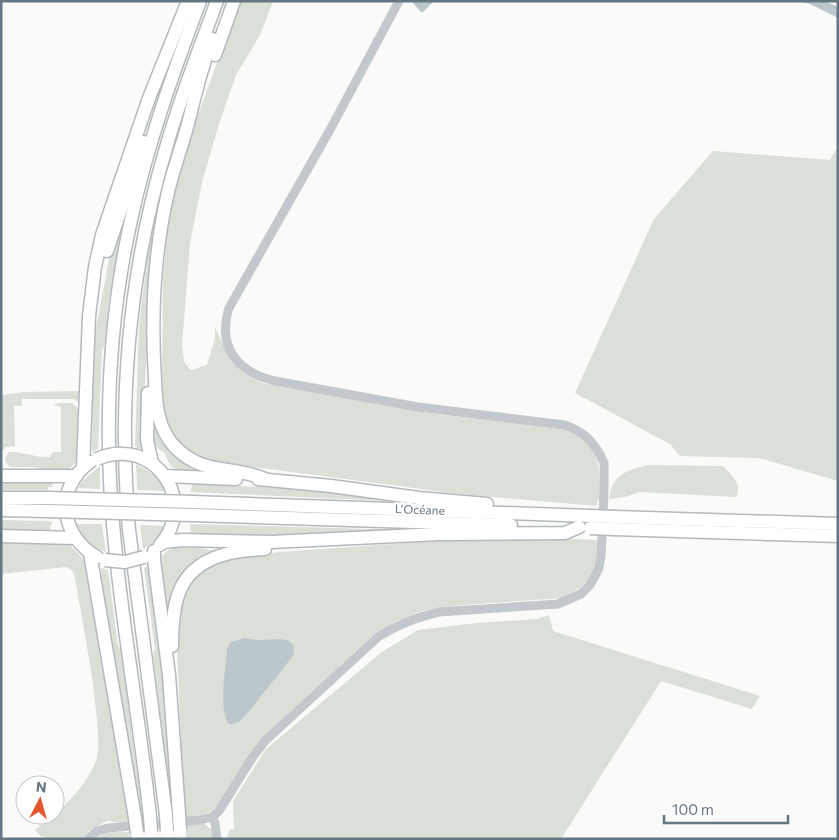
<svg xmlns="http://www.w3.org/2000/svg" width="839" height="840" font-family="Commissioner,sans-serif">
  <rect width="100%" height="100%" fill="#fafaf8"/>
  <g fill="#dadfd7">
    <path d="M239 1H273L260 35 236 75 220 121 202 182 190 243 182 345 184 362 191 370 207 365 215 338V328C231 358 232 371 266 384L443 415 557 427C600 439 600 461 600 500L597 501V506L459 494 215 462 187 450 174 437 164 410 162 377 163 277 167 233 175 191 192 132Z"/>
    <polygon points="838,146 838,481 759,458 680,456 670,444 575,393 654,219 713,151 830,160"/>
    <polygon points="127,206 109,300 106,341 102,351 98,449 93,452 92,450 93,368 96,328 110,254"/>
    <polygon points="157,215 149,297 142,449 137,448 135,446 139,325 150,238"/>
    <polygon points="80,391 80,402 73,399 22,399 22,406 14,406 15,446 6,447 1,452 1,395 26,392"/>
    <path d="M59 403H72L79 409 77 460C70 475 51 471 39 468 30 466 20 468 11 467L7 464 5 459 9 452C23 451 35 458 50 457L53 452H61V407L53 405Z"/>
    <path d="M152 419 201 468 204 472C193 471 176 474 169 463 167 459 166 456 164 452 149 446 153 433 152 419Z"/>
    <polygon points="136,464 155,475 166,491 137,490"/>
    <path d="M648 465 723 466C731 474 743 485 736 497L640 492 625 497 609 499C613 474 625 471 648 465Z"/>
    <polygon points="100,466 100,489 78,488 83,480"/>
    <polygon points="1,480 51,481 53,487 48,487 48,490 1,490"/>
    <polygon points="193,484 310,489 411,502 190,492"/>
    <polygon points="1,520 48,521 52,522 49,532 1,531"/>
    <path d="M76 524H102L106 552C91 547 83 538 76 524Z"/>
    <polygon points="190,524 408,530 270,538 191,535"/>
    <polygon points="140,525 166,526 156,541 143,549"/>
    <path d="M573 539 598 540V556L594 570 587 581 579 589 563 598 463 605 425 610 394 622 372 636 266 735 217 806C208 815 199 817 186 818L184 814 177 647 178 614 183 593 195 577 212 564 238 557 280 552 448 540Z"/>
    <path d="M1 541 68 543 88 564 130 818 128 819 129 824 107 821 90 830 82 839H52L41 836 35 830C59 811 83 792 95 763 100 751 98 734 97 721 93 673 83 626 75 578L72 570 66 567 1 574Z"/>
    <path d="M192 545 209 550 233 547 207 557 169 609H166L160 564C162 547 178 547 192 545Z"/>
    <polygon points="149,565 162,644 176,815 172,815 153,654 155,649 144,568"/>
    <polygon points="101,568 108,570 118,645 121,650 143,817 139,818 107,622"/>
    <polygon points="549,615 553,631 760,696 752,709 661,681 561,839 227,839 229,830 234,829 233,801 266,749 382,652 418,630 477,623 537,619"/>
    <polygon points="205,824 212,830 213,839 186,839 186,825"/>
    <polygon points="115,832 130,832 130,834 132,834 132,839 94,839 104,833"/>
  </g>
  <g fill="#bbc7cb">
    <polygon points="411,1 433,1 433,2 422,13"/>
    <polygon points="796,1 825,1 838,7 838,18 810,4"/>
    <path d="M245 638C250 639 256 640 261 640 274 640 299 634 293 656L246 715C241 720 237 725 229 724 218 710 226 667 227 649L231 642Z"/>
  </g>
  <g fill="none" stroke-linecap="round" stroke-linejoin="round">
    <defs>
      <g id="highway">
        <path d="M212 39C203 64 196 90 190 116 184 141 174 166 168 192 154 252 151 318 155 380 156 404 157 428 175 447 203 476 233 465 265 479"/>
        <polyline points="215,55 234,1"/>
        <polyline points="107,251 143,142"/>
        <polyline points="148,393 147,440 152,463"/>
        <path d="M137 456C175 469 187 515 160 545"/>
        <path d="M90 462C54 488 60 536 97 557"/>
        <polyline points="83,467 89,316 95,267 102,235 149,98 188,1"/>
        <polyline points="1,476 76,476"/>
        <polyline points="165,476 236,479"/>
        <polyline points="258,479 331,486 419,498 487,504"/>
        <polyline points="1,498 48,498"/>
        <polyline points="193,502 591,516"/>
        <polyline points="1,510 48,511"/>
        <polyline points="193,515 511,525"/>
        <polyline points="615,517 838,524"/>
        <polyline points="614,529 838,536"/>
        <polyline points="1,536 75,538"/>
        <polyline points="163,542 183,540 271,542 439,534 565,533 579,527"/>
        <polyline points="154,551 154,560 169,675 179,814"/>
        <polyline points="90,553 135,818"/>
        <path d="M172 646C172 600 178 565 230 553 241 550 253 550 265 549"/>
        <path d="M166 815 129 530C118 401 129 272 166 148 180 98 199 50 217 1"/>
        <path d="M150 817C138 705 116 594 110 481 106 394 112 305 131 220 147 145 173 73 200 1"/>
      </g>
    </defs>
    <use href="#highway" stroke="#b4b9bd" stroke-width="15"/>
    <g stroke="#c3c8cc" stroke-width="9">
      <polyline points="212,817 215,823 217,839"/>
      <path d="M88 839 97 831 108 828 201 820 212 817 219 811 252 758 265 741 378 637C398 624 417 617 439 612L558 604 581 594 590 585 595 576 599 568 601 556 604 493V463C596 444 585 432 565 425L418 407 275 381C237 372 217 347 229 308L331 128 399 1"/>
    </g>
    <use href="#highway" stroke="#fff" stroke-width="12"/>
    <defs>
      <g id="highway-bridge">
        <path d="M97 459C110 453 123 452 137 456"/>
        <polyline points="48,498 193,502"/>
        <polyline points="48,511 193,515"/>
        <polyline points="591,516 615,517"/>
        <polyline points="590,528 614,529"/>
        <polyline points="105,560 125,562 144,557"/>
        <polyline points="179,814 180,830"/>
        <polyline points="166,815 167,831"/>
        <polyline points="150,817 151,832"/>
        <polyline points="135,818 137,833"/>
      </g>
    </defs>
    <use href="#highway-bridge" stroke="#b4b9bd" stroke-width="15" stroke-linecap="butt"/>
    <use href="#highway-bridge" stroke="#fff" stroke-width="12"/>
  </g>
  <g text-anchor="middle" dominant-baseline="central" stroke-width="5" stroke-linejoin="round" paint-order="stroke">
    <g font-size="12" fill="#657683" stroke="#fff">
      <text transform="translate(420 509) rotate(2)">L’Océane</text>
    </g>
  </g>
  <rect width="839" height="840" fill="none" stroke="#657683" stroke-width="5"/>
  <g transform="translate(40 800) rotate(6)"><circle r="24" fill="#ffffff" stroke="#c1c8cd"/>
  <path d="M0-4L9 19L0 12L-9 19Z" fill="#e4572e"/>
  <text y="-8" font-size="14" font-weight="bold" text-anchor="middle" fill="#657683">N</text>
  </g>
  <path d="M664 815v8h124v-8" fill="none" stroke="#657683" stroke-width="2.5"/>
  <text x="672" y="815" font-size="15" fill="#657683" stroke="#ffffff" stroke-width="4" paint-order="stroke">100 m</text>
</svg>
